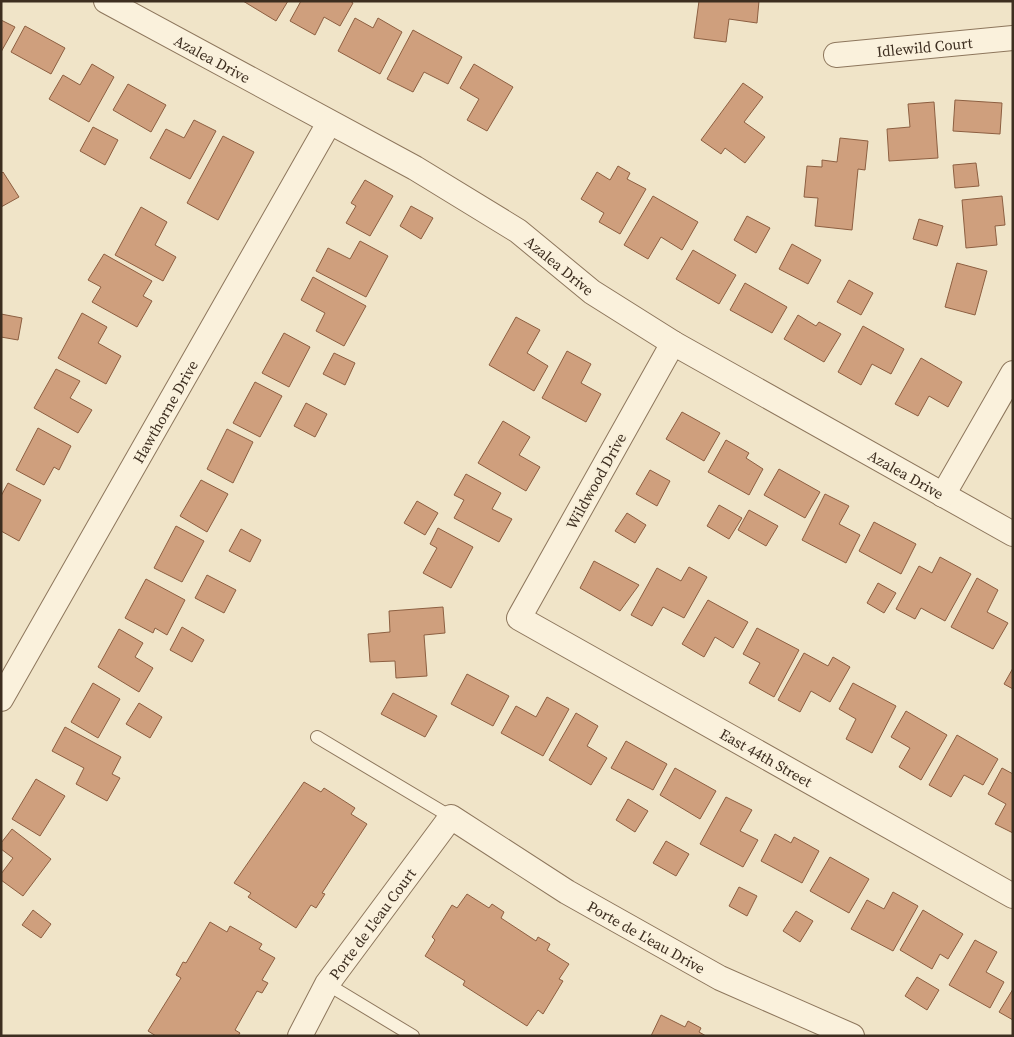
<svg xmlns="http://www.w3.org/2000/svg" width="1014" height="1037" font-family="'Source Serif 4',serif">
  <rect width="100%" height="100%" fill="#f0e4c8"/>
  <g fill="#cf9f7d" stroke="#8d5f41">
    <polygon points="243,1 288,1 276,21"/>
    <polygon points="301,1 350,1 353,3 340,26 324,17 315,35 290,21"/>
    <polygon points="699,1 759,1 757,23 729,19 726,42 694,38"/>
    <polygon points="355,18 373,28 378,18 402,32 380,74 338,51"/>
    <polygon points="1,20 15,27 1,52"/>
    <polygon points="25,26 65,48 51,74 11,52"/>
    <polygon points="413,30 462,57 448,84 424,72 413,92 387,79"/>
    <polygon points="92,64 114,77 89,122 49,99 63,75 80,85"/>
    <polygon points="474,64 513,87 487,131 467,120 479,99 460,88"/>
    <polygon points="743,83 763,97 744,122 765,137 745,163 725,148 721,154 701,140"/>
    <polygon points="128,84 166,105 151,132 113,110"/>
    <polygon points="955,100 1002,103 1000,134 953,131"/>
    <polygon points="934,102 938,158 889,161 887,129 910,127 908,104"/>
    <polygon points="194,120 216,131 190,179 150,158 166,129 184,138"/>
    <polygon points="93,127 118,140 105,165 80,151"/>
    <polygon points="223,136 254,152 218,220 187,203"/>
    <polygon points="840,138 868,141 865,170 858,169 852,230 815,226 818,198 804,197 807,166 822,167 822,160 837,162"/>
    <polygon points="976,163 979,186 955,188 953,165"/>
    <polygon points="618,166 630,173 627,179 646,189 620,234 599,222 604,213 581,199 597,172 610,180"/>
    <polygon points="3,172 19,197 1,207 1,174"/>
    <polygon points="365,180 393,196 370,236 346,223 356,206 351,203"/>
    <polygon points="653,196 698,222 682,250 661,237 648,259 624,245"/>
    <polygon points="1002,196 1005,225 995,226 997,245 966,248 962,200"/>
    <polygon points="411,206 433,218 421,239 400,226"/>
    <polygon points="141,207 167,222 155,245 176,257 163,281 115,255"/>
    <polygon points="747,216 770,228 756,253 734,240"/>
    <polygon points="919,219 943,226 937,246 913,239"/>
    <polygon points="360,241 388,256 366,297 316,271 328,248 350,259"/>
    <polygon points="792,244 821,260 808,284 779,269"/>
    <polygon points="693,250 736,275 719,304 676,279"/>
    <polygon points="104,254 152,281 143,296 152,301 137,327 92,302 101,287 88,280"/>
    <polygon points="957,263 987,271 975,315 945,307"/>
    <polygon points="313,277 366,306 344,346 316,331 325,313 301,300"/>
    <polygon points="849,280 873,293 861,315 837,302"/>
    <polygon points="745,283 787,307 772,333 730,310"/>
    <polygon points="82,313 107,327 98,343 121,356 106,384 58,358"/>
    <polygon points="1,314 22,318 18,340 1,337"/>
    <polygon points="798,315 816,326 819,322 841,334 824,362 784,339"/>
    <polygon points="516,317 540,330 527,353 548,366 534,391 489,365"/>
    <polygon points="863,326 904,349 891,374 872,364 861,385 838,372"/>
    <polygon points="284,333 310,347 289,387 262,373"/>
    <polygon points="567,351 591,364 581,383 601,394 586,422 542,398"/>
    <polygon points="334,353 355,363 345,385 323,374"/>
    <polygon points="921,358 962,382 948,407 929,396 918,416 895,404"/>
    <polygon points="56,369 80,381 70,398 92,410 78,433 34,408"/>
    <polygon points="255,382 282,396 260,437 233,423"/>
    <polygon points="306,403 327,414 315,437 294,426"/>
    <polygon points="682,412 720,433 704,461 666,439"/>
    <polygon points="503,421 530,437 519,455 540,467 526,491 478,463"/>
    <polygon points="38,428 71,446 59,470 54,467 44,485 16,470"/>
    <polygon points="227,429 253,442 233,483 207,469"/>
    <polygon points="726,440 749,453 746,458 763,469 749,495 708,472"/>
    <polygon points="779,469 820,492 805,518 764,495"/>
    <polygon points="650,470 670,481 657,506 636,494"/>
    <polygon points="466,474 501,493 492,509 512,519 499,542 454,518 464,500 454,495"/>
    <polygon points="201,480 228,494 207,532 180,516"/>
    <polygon points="8,483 41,500 19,541 1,531 1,496"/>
    <polygon points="825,494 849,506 839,524 860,535 846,563 802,540"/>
    <polygon points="417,501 438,513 425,535 404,523"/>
    <polygon points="719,505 742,518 729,539 707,526"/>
    <polygon points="749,510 778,526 766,546 738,530"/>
    <polygon points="627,513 646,525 635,543 615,531"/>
    <polygon points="874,522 916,544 901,574 859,551"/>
    <polygon points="176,526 204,541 182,582 154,568"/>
    <polygon points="438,528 473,547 451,588 423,573 437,548 430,544"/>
    <polygon points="241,529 261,540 250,562 229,551"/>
    <polygon points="940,557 971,574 945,621 921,608 915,619 896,609 919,566 932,573"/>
    <polygon points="594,561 639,585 620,611 580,588"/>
    <polygon points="689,567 707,577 684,618 663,607 652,626 631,615 657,568 681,581"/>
    <polygon points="207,575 236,590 224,613 195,598"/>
    <polygon points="977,578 998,590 987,612 1008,623 993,649 951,627"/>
    <polygon points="146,579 185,600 167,635 155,628 153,633 125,618"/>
    <polygon points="878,583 896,593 884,613 867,603"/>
    <polygon points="708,600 748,622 733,648 715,637 704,657 682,644"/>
    <polygon points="443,607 445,633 424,635 427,676 396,678 395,661 370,662 368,634 390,632 389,611"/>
    <polygon points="182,627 204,640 192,662 170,650"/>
    <polygon points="757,628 799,650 774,697 749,683 760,663 743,654"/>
    <polygon points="119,629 143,643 135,657 153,668 139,692 98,667"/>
    <polygon points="804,653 828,666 833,657 850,667 830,702 811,691 800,712 778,700"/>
    <polygon points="1013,668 1013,689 1004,684"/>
    <polygon points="467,674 509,696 493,726 451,704"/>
    <polygon points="93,683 120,699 98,738 71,722"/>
    <polygon points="853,683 896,706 872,753 846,739 856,719 839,709"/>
    <polygon points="393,693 437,716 425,737 381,714"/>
    <polygon points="547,697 569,709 543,756 501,733 516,706 536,717"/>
    <polygon points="139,703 162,717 150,738 126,724"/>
    <polygon points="906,711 947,735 921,780 899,767 910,748 891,737"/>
    <polygon points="576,713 598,726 587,746 607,758 591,785 549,760"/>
    <polygon points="65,727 121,757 112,774 120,778 107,801 76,784 84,768 52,751"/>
    <polygon points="957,735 998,759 983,785 964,775 951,797 929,785"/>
    <polygon points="626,741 667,764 653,790 611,768"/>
    <polygon points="675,768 716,791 700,819 660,795"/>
    <polygon points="1002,768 1013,774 1013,833 995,824 1006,804 988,794"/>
    <polygon points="36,779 65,796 40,836 12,819"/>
    <polygon points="304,782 321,792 324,788 355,808 351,814 367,824 322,893 325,894 316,908 311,905 296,928 248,897 251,893 234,883"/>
    <polygon points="726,797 752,810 740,831 758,840 743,867 700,844"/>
    <polygon points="628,799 648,811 635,832 616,820"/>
    <polygon points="12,829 51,859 23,896 1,880 1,874 13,858 1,849 1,843"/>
    <polygon points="775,834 791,843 794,837 819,851 802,883 761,861"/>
    <polygon points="666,841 689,854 676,876 653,863"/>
    <polygon points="830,857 869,879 849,913 810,891"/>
    <polygon points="739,887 757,896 747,916 729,906"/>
    <polygon points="893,892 918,906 893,951 851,929 867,900 884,909"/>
    <polygon points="467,894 489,908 492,904 504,912 501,918 536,941 538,937 550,944 547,950 569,964 559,979 563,981 543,1014 538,1010 527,1026 463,985 465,981 425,956 435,940 432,937 452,905 457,908"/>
    <polygon points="33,910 51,924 41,938 22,925"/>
    <polygon points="923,910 963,934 948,959 940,954 932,969 900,950"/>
    <polygon points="796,911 813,921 800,942 783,931"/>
    <polygon points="210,922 227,932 230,926 262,944 259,949 275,958 262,980 268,983 262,993 257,991 235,1030 240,1033 238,1036 156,1036 148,1031 181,978 176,975 183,962 186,963"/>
    <polygon points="975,940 997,952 986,972 1004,982 990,1008 949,985"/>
    <polygon points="917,977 939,990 927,1010 905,996"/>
    <polygon points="1013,989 1013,1020 999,1012"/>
    <polygon points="661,1015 685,1027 688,1021 701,1028 699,1032 706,1036 651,1036"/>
  </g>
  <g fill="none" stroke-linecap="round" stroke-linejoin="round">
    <defs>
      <g id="service">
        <polyline points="317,737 451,817"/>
        <polyline points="327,984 413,1036"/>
      </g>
      <g id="minor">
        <path id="s1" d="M106 1 415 168 518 231 592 292 673 343 1013 534"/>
        <path id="s2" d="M836 55 1013 38"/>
        <path id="s3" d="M673 343 519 618 1013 896"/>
        <polyline points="943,495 1013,373"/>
        <path id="s4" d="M1 699 329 123"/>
        <path id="s5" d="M300 1036 327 984 451 817 567 892 720 978 852 1036"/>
      </g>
    </defs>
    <use href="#service" stroke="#8d765c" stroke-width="14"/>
    <use href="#minor" stroke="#8d765c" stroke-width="26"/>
    <use href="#service" stroke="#faf1dc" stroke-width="12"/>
    <use href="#minor" stroke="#faf1dc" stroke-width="24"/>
  </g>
  <g text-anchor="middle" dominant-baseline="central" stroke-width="4" stroke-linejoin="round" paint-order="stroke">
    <g font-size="15" fill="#3d2e20" stroke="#f7eed8">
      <text stroke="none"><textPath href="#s2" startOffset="89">Idlewild Court</textPath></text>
      <text stroke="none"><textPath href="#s1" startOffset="121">Azalea Drive</textPath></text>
      <text stroke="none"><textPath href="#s1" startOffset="526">Azalea Drive</textPath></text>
      <text stroke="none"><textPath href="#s4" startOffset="331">Hawthorne Drive</textPath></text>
      <text stroke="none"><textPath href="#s1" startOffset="931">Azalea Drive</textPath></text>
      <text transform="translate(596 481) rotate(-61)">Wildwood Drive</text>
      <text stroke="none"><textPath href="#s3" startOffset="599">East 44th Street</textPath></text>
      <text stroke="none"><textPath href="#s5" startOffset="134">Porte de L'eau Court</textPath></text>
      <text stroke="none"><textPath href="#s5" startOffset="496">Porte de L'eau Drive</textPath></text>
    </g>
  </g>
  <rect width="1014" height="1037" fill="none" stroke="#3d2e20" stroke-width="5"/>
</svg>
